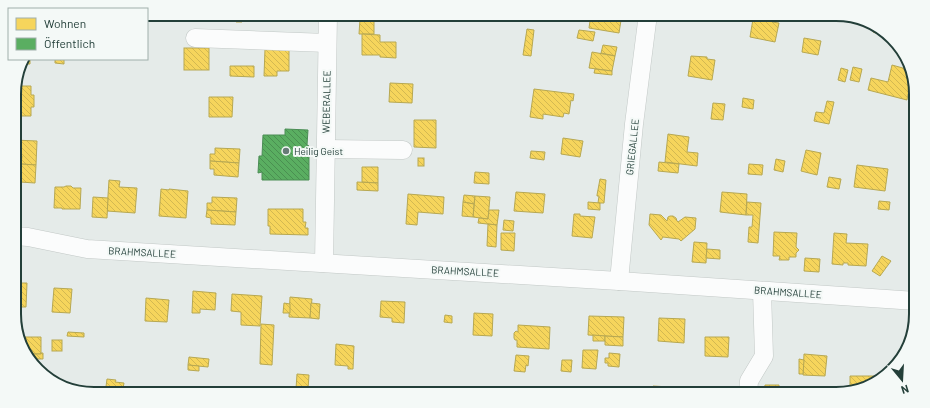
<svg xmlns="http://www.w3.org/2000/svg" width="930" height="408" font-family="Barlow,sans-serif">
  <defs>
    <pattern id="homes-back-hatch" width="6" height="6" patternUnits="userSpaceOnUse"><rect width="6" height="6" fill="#f6d55c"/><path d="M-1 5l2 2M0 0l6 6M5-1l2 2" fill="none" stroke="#d3b851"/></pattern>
    <pattern id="public-back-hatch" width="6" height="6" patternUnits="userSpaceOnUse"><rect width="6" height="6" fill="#5aae61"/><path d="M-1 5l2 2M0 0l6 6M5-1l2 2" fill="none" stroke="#4a8f51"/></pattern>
  </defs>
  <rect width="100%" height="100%" fill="#e5ebe9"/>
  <g fill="url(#homes-back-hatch)" stroke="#b7a852">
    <polygon points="221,14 253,14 253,18 242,18 242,22 236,22 236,18 223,18 221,15"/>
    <polygon points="591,14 622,14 619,33 589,28"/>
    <polygon points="764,14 773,16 772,22 779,23 775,42 750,37 753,19 763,21"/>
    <polygon points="360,19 374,19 374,34 359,34"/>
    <polygon points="875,26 889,38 873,32"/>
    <polygon points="527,29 534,30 531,56 523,55"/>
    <polygon points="579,30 595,32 593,41 577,38"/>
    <polygon points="362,34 380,35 380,42 396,42 396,58 380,57 380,55 362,55"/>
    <polygon points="804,38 821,41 818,55 802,52"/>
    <polygon points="603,45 617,47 615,56 601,53"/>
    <rect x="184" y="48" width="25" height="22"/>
    <polygon points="265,49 289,49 289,71 277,71 277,76 264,76"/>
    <polygon points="592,52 615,56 612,71 589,68"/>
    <polygon points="691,56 707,57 707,59 715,60 712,80 688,76"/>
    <polygon points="22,59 30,59 30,64 21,64"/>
    <polygon points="55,59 64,59 64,64 55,63"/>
    <polygon points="892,65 910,70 915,82 911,95 908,94 907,100 868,90 871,78 888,82"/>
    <polygon points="230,66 254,66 254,77 230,76"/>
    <polygon points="853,67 862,69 859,82 850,80"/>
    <polygon points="841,68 848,70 845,82 838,80"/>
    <polygon points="595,69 612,71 612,75 594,73"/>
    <polygon points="390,83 413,84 412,103 389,102"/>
    <polygon points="15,86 31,86 31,95 34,95 34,107 31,107 31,116 14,116"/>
    <polygon points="534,89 574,94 573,101 571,100 569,114 564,113 563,117 543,114 543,119 530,117"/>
    <polygon points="209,97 233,97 232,117 209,117"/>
    <polygon points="743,98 754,100 753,109 742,107"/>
    <polygon points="827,101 834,102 829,124 814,121 816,112 824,113"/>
    <polygon points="713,103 725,104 723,120 711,119"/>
    <polygon points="414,120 436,120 436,148 414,147"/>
    <polygon points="668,134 689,137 687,152 698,153 697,166 665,162"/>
    <polygon points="563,138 583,141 580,157 561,154"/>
    <polygon points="14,140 37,141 36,165 21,164 22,156 15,156"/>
    <polygon points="215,148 240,149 239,163 210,161 210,154 215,154"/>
    <polygon points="806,150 821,153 817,175 801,171"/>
    <polygon points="531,151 545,152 544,160 530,158"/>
    <rect x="418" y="158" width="6" height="8"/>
    <polygon points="776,159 785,161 783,172 774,170"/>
    <polygon points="210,161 239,163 238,177 214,175 214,169 210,169"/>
    <polygon points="659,162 679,164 678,173 658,171"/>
    <polygon points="21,164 36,165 35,183 20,182"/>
    <polygon points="749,164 763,165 762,175 748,174"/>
    <polygon points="857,165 888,169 885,191 854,187"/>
    <polygon points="362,167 378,167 378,183 362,182"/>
    <polygon points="475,172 489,173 489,184 474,183"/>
    <polygon points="829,177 841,179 839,189 827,187"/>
    <polygon points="600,179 606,180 604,203 598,203 599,196 597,196 597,195"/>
    <polygon points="109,180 120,181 119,187 137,188 135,213 107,211"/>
    <polygon points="357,182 378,183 378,191 357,190"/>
    <polygon points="66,186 71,186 73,188 81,188 80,209 62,209 62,208 54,208 55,187 64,187"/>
    <polygon points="161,189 169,190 169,189 188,191 186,218 159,216"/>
    <polygon points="516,192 545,194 543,213 514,211"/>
    <polygon points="722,192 747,194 746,215 720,212"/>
    <polygon points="408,194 444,197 443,214 418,212 417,225 406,224"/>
    <polygon points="464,195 475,196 474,204 463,202"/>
    <polygon points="475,196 490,197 488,219 473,217"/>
    <polygon points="93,197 108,198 107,218 92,217"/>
    <polygon points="212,197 237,198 236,212 207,210 207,203 212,203"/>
    <polygon points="879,201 890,202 889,210 878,209"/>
    <polygon points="463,202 474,204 473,217 462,216"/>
    <polygon points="588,202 600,203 600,210 588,209"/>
    <polygon points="747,202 761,203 758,243 748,242 749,227 752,227 753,215 746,215"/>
    <polygon points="268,209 303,209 303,222 306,222 305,228 308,228 308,235 270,234 270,226 268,226"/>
    <polygon points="207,210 236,212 235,225 211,224 211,218 206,217"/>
    <polygon points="489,210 499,210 497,225 478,223 479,218 488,219"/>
    <polygon points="574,214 580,214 580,216 595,217 592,238 572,236"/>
    <polygon points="650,214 661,215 667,221 668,217 670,216 673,216 676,218 677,221 678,222 685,217 696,218 695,229 681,241 679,239 663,237 661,240 649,225"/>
    <polygon points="504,220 514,221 513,231 503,230"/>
    <polygon points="488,224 497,225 496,247 487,246"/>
    <polygon points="774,232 797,233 796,247 799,250 796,253 796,257 789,257 789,260 779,260 780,256 773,256"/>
    <polygon points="501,233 515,233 514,251 501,250"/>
    <polygon points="834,233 847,234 846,243 868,244 866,266 848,265 848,263 843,263 843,265 832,264"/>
    <polygon points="694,242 707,243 706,263 692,262"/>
    <polygon points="707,249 720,250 720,259 706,258"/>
    <polygon points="882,256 891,261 880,276 872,271"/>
    <polygon points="805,258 820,259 819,272 804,271"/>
    <polygon points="15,279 18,279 18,283 27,283 26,307 15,307"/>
    <polygon points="54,288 72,289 70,313 52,312"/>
    <polygon points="193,291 216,293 215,310 200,309 200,313 192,313"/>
    <polygon points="232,294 262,296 260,326 241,325 241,312 231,311"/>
    <polygon points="290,297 312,299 310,318 289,317"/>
    <polygon points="146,298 169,300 167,322 145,321"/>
    <polygon points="381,301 405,302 404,323 392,322 392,318 380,317"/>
    <polygon points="284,303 290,304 290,313 283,313"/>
    <polygon points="311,303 320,304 319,319 310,318"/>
    <polygon points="474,313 493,314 492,336 473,335"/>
    <polygon points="445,315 452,316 452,323 444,322"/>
    <polygon points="589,316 624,317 623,337 588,335"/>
    <polygon points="659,318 685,319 684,343 658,341"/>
    <polygon points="261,324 274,325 272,365 260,364"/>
    <polygon points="518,325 550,327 549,349 517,347 517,340 515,340 514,338 514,333 516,331 518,332"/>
    <polygon points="68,332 84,333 84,337 67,336"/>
    <polygon points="593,335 605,336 605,341 593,341"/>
    <polygon points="605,336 623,337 623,346 605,345"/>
    <polygon points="25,337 41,337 41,354 28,354 25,348"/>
    <polygon points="705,337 729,337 728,357 705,356"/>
    <rect x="52" y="340" width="10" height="11"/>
    <polygon points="336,344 354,346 353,369 348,369 348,366 335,365"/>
    <polygon points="583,350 598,350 596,369 582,368"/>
    <polygon points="41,353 43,353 43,359 30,359 30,354 41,354"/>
    <polygon points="609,353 620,354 619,367 608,366 608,363 605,363 605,358 609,358"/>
    <polygon points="804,354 827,356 825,376 803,375"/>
    <polygon points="516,355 529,356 528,366 526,365 525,372 514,371"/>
    <polygon points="189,357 209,359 208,367 188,365"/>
    <polygon points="799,359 804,360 803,374 799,374"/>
    <polygon points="562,360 572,360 571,372 561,371"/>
    <polygon points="188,365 199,366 199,371 188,370"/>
    <polygon points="297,374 309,375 308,389 296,389"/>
    <polygon points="850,376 874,376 874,383 850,391"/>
    <polygon points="107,379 116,380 115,382 124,383 122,394 105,394"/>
    <polygon points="765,385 779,385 779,394 764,394"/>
    <polygon points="653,386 686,388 686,394 653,394"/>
    <rect x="804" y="387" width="11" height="7"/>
  </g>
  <polygon fill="url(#public-back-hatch)" stroke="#4a8d55" points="285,129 308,130 307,145 309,146 309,180 262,180 262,172 258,173 259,156 262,156 263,135 285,135"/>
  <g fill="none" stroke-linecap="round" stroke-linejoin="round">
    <defs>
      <g id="minor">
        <polyline points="195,38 327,43"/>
        <polyline points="326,149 403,150"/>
        <polyline points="15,236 28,237 87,249 619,281 916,301"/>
        <polyline points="324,263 328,14"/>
        <polyline points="619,281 634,124 648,14"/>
        <polyline points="748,394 749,381 764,356 762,291"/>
      </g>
    </defs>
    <use href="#minor" stroke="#c2c8c6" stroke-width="19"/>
    <use href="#minor" stroke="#fbfcfc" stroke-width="18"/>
  </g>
  <circle fill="#677b77" stroke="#f4f9f7" stroke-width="1.5" cx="286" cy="151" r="4"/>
  <g text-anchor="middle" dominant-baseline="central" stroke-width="4" stroke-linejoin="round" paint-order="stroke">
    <g font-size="10" fill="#233f39" stroke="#f4f9f7">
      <text transform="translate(326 102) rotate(-89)">WEBERALLEE</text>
      <text transform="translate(632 147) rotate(-84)">GRIEGALLEE</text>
      <text transform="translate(142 252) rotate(3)">BRAHMSALLEE</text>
      <text transform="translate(465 271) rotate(3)">BRAHMSALLEE</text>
      <text transform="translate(788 292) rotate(4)">BRAHMSALLEE</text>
    </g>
    <g font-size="10" fill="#233f39" stroke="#f4f9f7" text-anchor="start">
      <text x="294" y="151">Heilig Geist</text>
    </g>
  </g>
  <path d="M0 0H930V408H0ZM94 21H836A73 73 0 0 1 909 94V314A73 73 0 0 1 836 387H94A73 73 0 0 1 21 314V94A73 73 0 0 1 94 21Z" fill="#f4f9f7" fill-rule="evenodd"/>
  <path fill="none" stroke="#233f39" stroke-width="2" d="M94 21H836A73 73 0 0 1 909 94V314A73 73 0 0 1 836 387H94A73 73 0 0 1 21 314V94A73 73 0 0 1 94 21Z"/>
  <rect x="8" y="8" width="140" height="52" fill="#f4f9f7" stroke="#a0afab"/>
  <rect x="16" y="18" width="20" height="12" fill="#f6d55c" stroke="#a0afab"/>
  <text x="44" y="28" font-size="12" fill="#233f39">Wohnen</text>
  <rect x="16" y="38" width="20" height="12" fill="#5aae61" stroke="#a0afab"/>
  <text x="44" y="48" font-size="12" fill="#233f39">Öffentlich</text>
  <g transform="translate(902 380) rotate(162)" stroke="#f4f9f7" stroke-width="3" paint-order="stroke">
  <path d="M0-3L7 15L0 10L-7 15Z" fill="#233f39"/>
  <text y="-6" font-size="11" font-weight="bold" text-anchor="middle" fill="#233f39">N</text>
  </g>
</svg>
